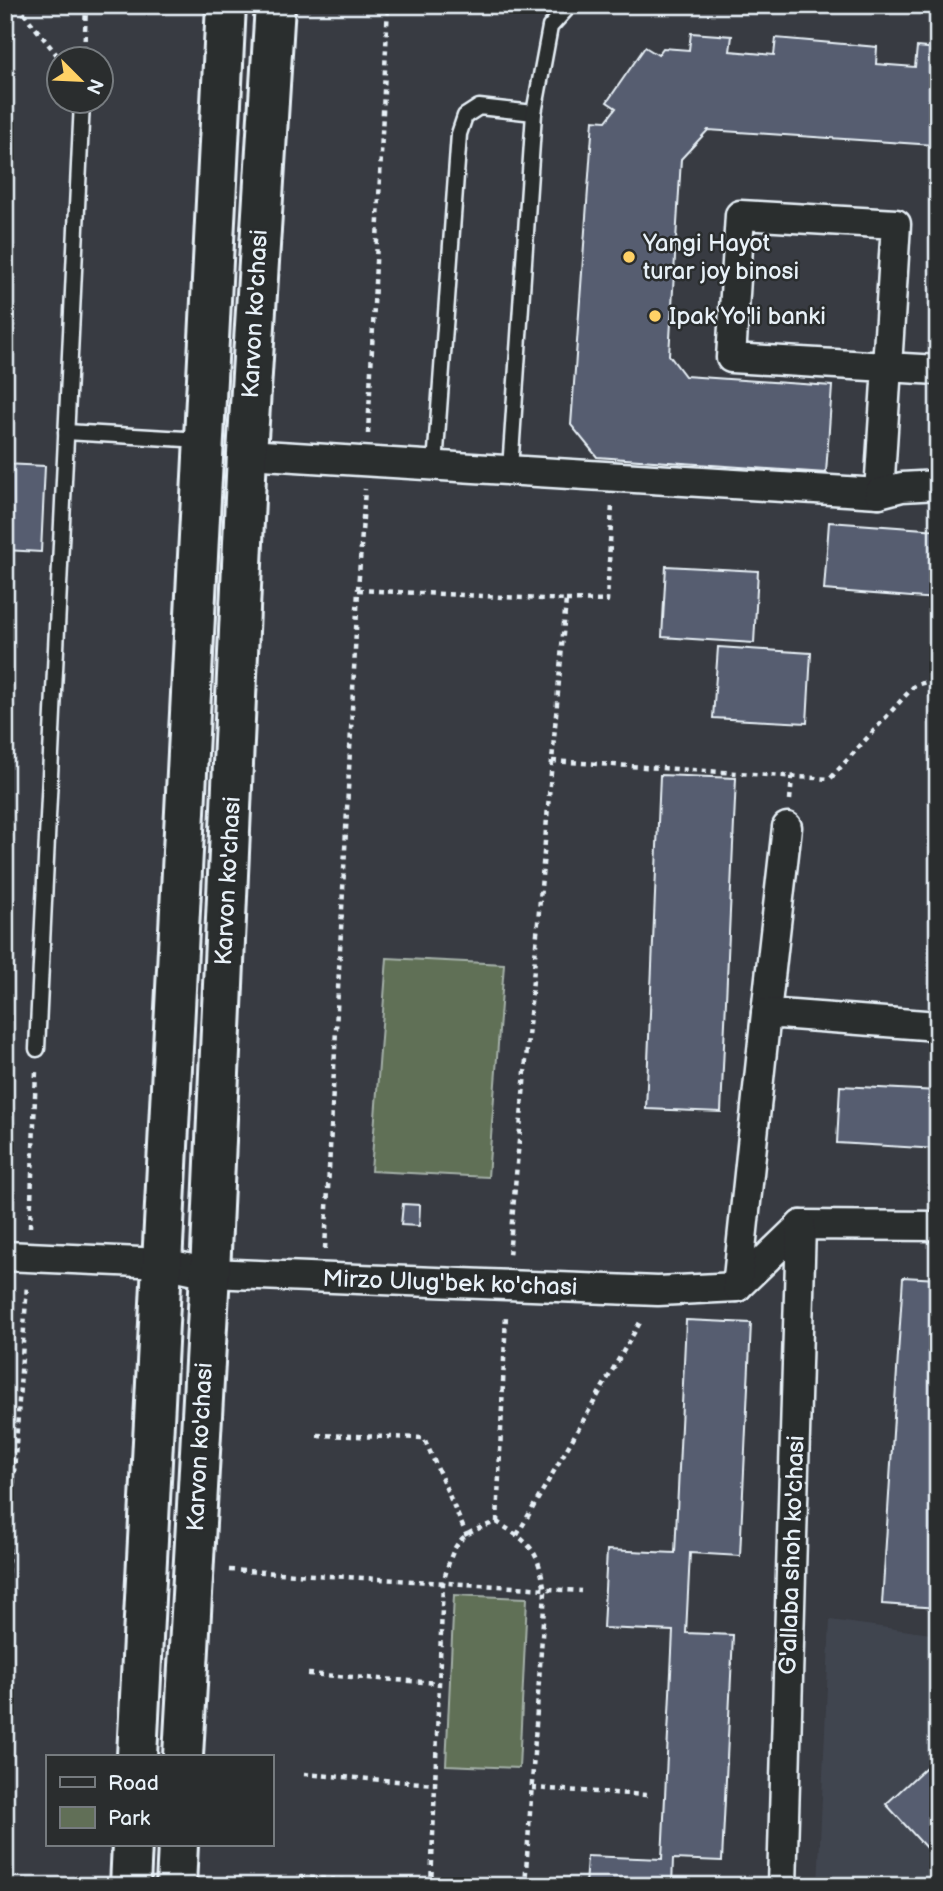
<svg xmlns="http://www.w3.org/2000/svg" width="943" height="1891" font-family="'Balsamiq Sans',sans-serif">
  <rect width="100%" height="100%" fill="#383b42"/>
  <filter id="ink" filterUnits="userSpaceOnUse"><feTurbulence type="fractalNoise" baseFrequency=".0143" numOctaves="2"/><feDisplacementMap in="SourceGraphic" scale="14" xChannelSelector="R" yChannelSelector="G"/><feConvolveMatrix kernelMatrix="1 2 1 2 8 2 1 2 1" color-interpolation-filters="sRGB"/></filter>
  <g filter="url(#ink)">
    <polygon fill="#414550" points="830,1620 938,1635 938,1886 818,1886"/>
    <g fill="#616f57" stroke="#a4b0a8" stroke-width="2">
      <polygon points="387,958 504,964 488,1177 371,1171"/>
      <polygon points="454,1595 527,1598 519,1768 446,1765"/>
    </g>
    <g fill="#575d6f" stroke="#e8f1f8" stroke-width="2">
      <polygon points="691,33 732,36 730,51 774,55 776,38 877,47 876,64 915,67 917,47 938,49 938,150 934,145 708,130 681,159 669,355 685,376 832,386 826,473 597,457 571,425 593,120 606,121 616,108 607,102 645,47 658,55 663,48 689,50"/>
      <polygon points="5,464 45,466 41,552 5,550"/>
      <polygon points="829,522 938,530 936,599 824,590"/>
      <polygon points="666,566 758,571 754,643 662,637"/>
      <polygon points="718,647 811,653 807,723 713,718"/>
      <polygon points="660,775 736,778 721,1112 646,1109"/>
      <polygon points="840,1086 938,1091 938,1149 837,1143"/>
      <polygon points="403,1204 420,1205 419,1226 401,1225"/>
      <polygon points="903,1277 938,1279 938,1608 882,1604"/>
      <polygon points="686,1320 751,1323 740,1556 690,1553 686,1633 733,1635 722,1861 673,1859 672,1886 585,1886 587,1856 662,1859 673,1631 603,1628 607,1550 675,1553"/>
      <polygon points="938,1756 938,1861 886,1804"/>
    </g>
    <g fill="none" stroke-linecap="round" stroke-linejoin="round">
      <defs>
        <g id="service">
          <polyline points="66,432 202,440"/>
          <polyline points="435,465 459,134 465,116 479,107 534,113"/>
          <polyline points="510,470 534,113 550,27 570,5"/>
          <polyline points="37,1049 82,102"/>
        </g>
        <g id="minor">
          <polyline points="247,454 879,493 896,224 740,215 731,358 938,370"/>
          <polyline points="879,493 902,487 938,485"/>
          <polyline points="766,1013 787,827"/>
          <polyline points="5,1256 163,1263 210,1273 658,1291 737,1287 801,1225 938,1226"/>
          <polyline points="737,1287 766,1013 938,1026"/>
          <polyline points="782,1886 801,1225"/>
        </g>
        <g id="secondary">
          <polyline points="137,1756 226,5"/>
          <polyline points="183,1756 210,1273 247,454 275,5"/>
          <polyline points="130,1886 132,1844"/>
          <polyline points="176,1886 178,1844"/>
        </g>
      </defs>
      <use href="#service" stroke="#e8f1f8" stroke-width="19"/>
      <use href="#minor" stroke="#e8f1f8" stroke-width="33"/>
      <use href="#secondary" stroke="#e8f1f8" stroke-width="44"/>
      <g stroke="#e8f1f8" stroke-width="4.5" stroke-dasharray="5 5" stroke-linecap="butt">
        <polyline points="17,5 61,60"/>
        <polyline points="84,60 86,5"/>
        <polyline points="368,434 388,5"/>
        <polyline points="358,590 566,600 509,1256"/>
        <polyline points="566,600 607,601 612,505"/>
        <polyline points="552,761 830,779 915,685 938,679"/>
        <polyline points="790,800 792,777"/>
        <polyline points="30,1227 36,1071"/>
        <polyline points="325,1249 358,590 365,489"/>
        <polyline points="317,1435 424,1438 467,1536"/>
        <polyline points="497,1522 506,1314"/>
        <polyline points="517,1535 642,1319"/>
        <polyline points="229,1570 581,1591"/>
        <polyline points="5,1603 27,1285"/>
        <polyline points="308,1674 439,1683"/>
        <polyline points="304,1774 435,1784"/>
        <polyline points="532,1788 647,1795"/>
        <polyline points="300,1877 422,1886"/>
        <path d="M431 1886 443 1583C454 1544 455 1535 497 1522 533 1545 538 1550 545 1592L525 1886"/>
      </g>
      <use href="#service" stroke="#2a2d2e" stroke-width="14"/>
      <use href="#minor" stroke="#2a2d2e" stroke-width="28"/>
      <use href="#secondary" stroke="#2a2d2e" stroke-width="38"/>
    </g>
  </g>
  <g fill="#ffd166" stroke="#2a2d2e" stroke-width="2.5">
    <circle cx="629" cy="257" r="7"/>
    <circle cx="655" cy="316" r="7"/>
  </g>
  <g text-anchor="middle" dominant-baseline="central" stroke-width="5" stroke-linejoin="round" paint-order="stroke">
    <g font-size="24" fill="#e8f1f8" stroke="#2a2d2e" text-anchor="start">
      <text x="643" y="243">Yangi Hayot<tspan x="643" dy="28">turar joy binosi</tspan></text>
      <text x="669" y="316">Ipak Yo'li banki</text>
    </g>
    <g font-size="24" fill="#e8f1f8" stroke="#2a2d2e">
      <text transform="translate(255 314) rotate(-87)">Karvon ko'chasi</text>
      <text transform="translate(228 881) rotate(-87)">Karvon ko'chasi</text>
      <text transform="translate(450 1283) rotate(2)">Mirzo Ulug'bek ko'chasi</text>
      <text transform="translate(200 1447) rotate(-87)">Karvon ko'chasi</text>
      <text transform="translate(792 1555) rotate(-88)">G'allaba shoh ko'chasi</text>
    </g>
  </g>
  <rect width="943" height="1891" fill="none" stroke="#2a2d2e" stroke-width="28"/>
  <rect x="14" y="14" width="915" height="1863" fill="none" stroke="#e8f1f8" stroke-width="2.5" filter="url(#ink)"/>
  <rect x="46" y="1755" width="228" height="91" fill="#2a2d2e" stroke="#767b7f" stroke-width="2"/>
  <rect x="60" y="1777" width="35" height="10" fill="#2a2d2e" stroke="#767b7f" stroke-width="2"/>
  <text x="108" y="1790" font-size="21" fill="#e8f1f8">Road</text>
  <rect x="60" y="1807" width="35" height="21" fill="#616f57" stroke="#767b7f" stroke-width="2"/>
  <text x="108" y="1825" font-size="21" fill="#e8f1f8">Park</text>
  <g transform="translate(80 80) rotate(114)"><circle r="33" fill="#2a2d2e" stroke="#767b7f" stroke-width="2"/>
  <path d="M0-5L12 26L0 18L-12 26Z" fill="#ffd166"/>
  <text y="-10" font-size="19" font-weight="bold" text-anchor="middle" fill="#e8f1f8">N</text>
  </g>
</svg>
